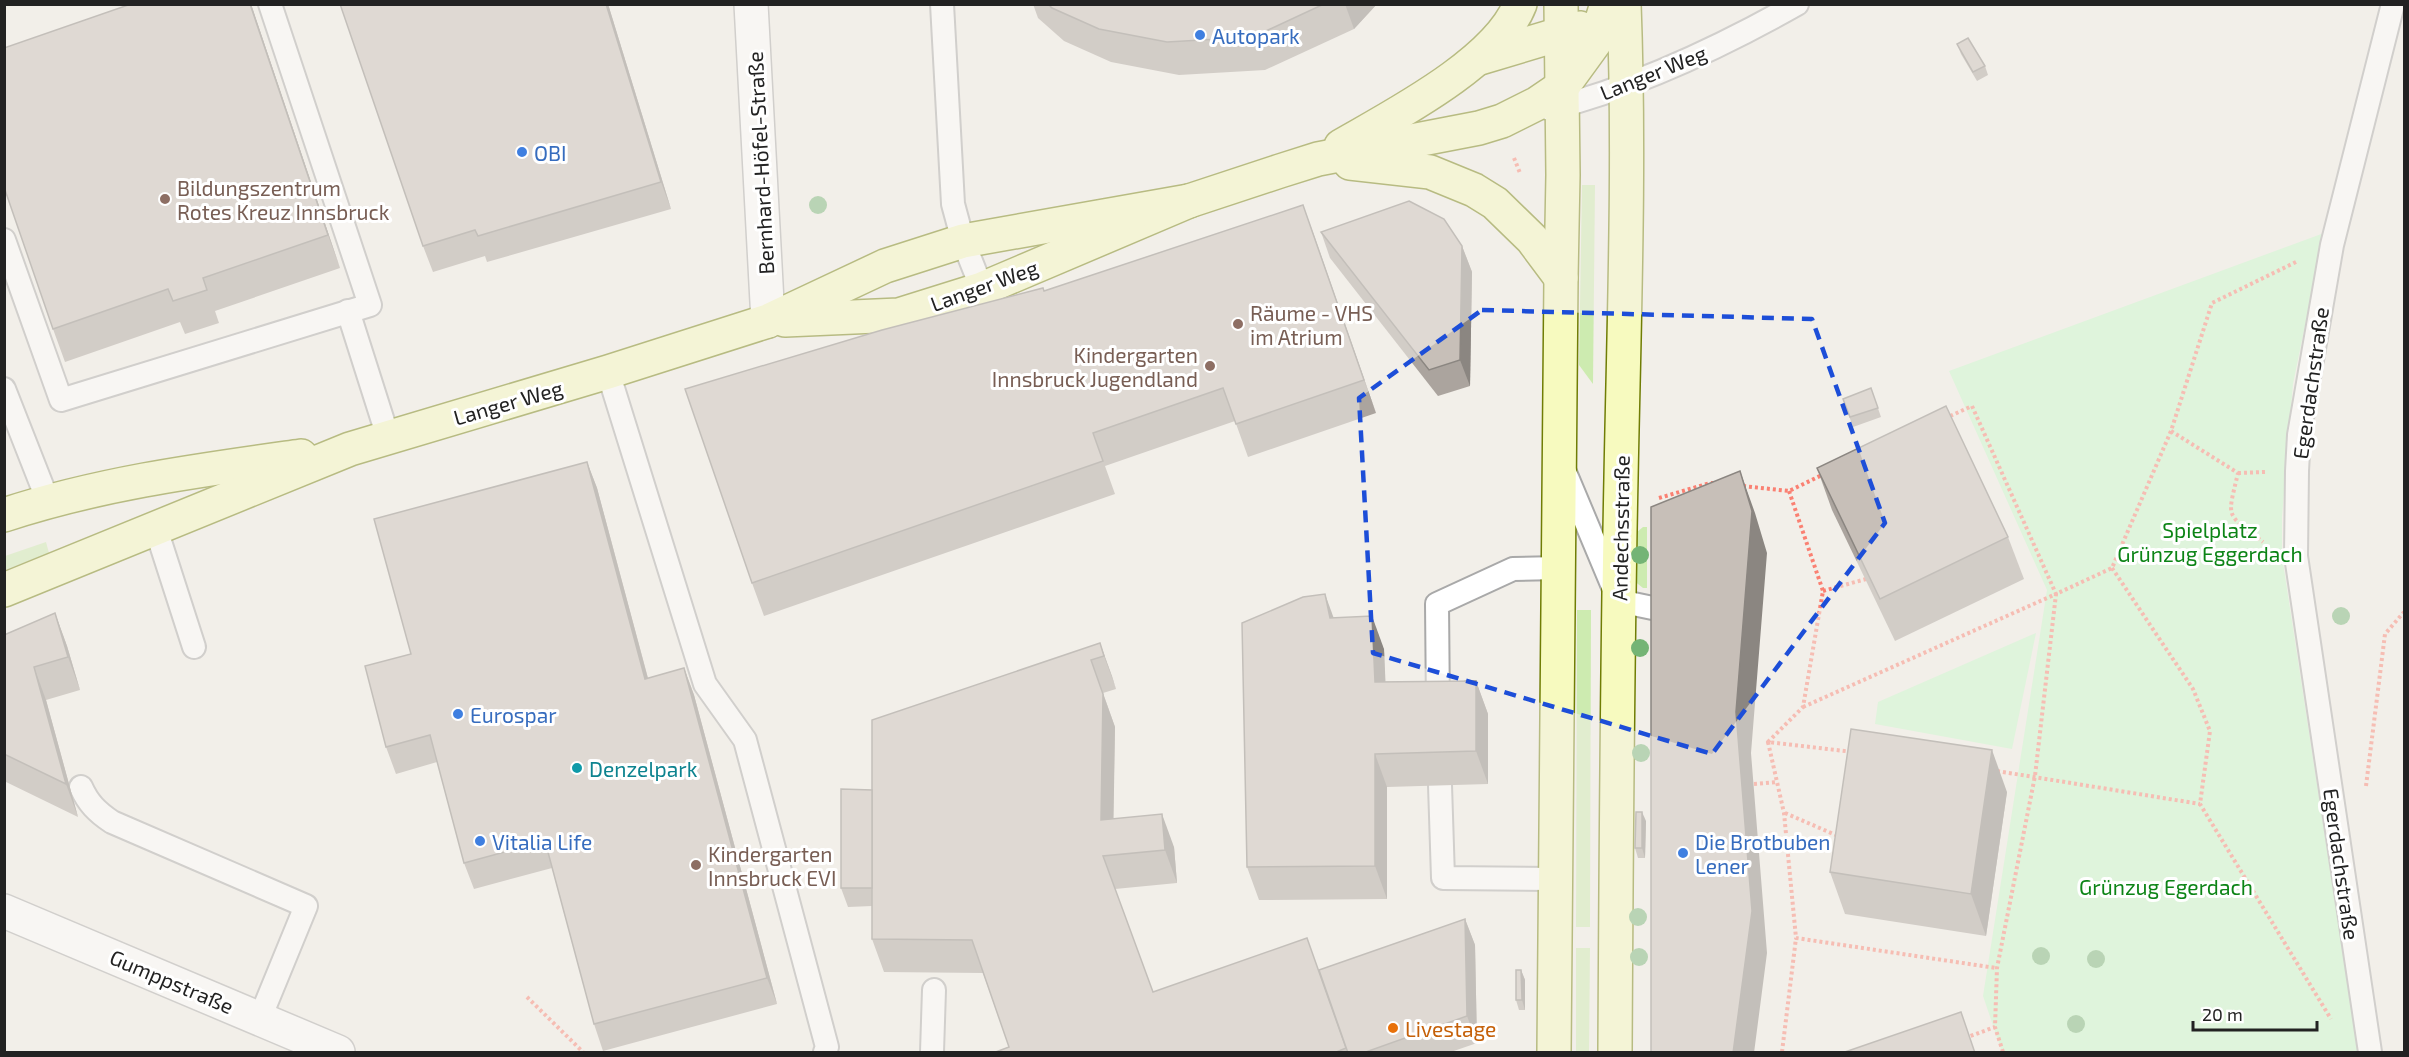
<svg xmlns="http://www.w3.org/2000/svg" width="2409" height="1057" font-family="'Exo 2',sans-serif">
  <rect width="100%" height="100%" fill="#f2efe9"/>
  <g fill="#cdebb0">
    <polygon points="1582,185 1595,185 1593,384 1579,365"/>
    <polygon points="1643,527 1647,527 1647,588 1643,588 1633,580 1631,537"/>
    <polygon points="46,542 49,553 5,570 5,556"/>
    <polygon points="1577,610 1591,610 1590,927 1576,927"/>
    <polygon points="1576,948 1590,948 1589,1052 1576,1052"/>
  </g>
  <g fill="#c8facc">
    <polygon points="2324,233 2293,384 2282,517 2282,556 2358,1052 2002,1052 1983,996 2047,590 1949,371"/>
    <polygon points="2036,633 2012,749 1875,724 1878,702"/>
  </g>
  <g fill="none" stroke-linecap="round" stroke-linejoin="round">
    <defs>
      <g id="lane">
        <polyline points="942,4 953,204 963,241 982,289"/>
        <path d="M1550 109C1637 87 1719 48 1797 4"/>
        <polyline points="4,240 61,400 370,305 270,4"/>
        <polyline points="348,311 388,437"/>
        <polyline points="608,372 705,684 745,740 827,1047 825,1052"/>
        <polyline points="4,389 48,501"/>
        <polyline points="1564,470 1619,601 1667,611"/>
        <polyline points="156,529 194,647"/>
        <polyline points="1438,711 1437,604 1513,569 1559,568"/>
        <polyline points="1440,785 1443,878 1556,879"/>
        <path d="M81 787C88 803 97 812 112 822L306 906 260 1018"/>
        <polyline points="932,1052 934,990"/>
        <polyline points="2370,1052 2296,556 2297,471 2299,435 2332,245 2393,4"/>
      </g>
      <g id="street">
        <polyline points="751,4 768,321"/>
        <polyline points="4,911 338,1052"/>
      </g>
      <g id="secondary">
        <polyline points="1480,58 1580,28"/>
        <path d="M1341 146C1393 116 1498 62 1520 4"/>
        <polyline points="1350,163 1430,172 1474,190 1495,203 1532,239 1561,278"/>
        <polyline points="785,320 899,315 982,289 1189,201 1280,171 1318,159 1479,128 1502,121 1538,103 1563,86 1595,42 1607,4"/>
        <path d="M4 515C101 483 201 470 301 456"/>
        <polyline points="4,590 350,449 608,372 768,321 885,266 963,241 1189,201"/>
        <polyline points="1554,1052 1561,278 1563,175 1561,4"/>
        <path d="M1615 1052C1616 861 1617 670 1621 478 1624 320 1630 162 1624 4"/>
      </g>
    </defs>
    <use href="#lane" stroke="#a9a9a9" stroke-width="26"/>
    <use href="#street" stroke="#a9a9a9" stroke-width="36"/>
    <use href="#secondary" stroke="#707d05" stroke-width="36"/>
    <g stroke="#fa8072" stroke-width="4" stroke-dasharray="3 3" stroke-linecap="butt">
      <polyline points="1514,158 1520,173"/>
      <path d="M2171 431 2238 473C2227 520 2225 512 2263 542"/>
      <polyline points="2238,473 2265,472"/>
      <polyline points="1743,486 1789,491 1822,475"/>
      <polyline points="1789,491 1823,591 1803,707 1768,742 1853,752"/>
      <polyline points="1659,498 1710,483 1715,483"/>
      <polyline points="2112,568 2193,689 2210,731 2200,804 2331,1019"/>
      <polyline points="1823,591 1866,579"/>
      <polyline points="1803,707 2056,594 1972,406 1946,418"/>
      <polyline points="1768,742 1784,813 1796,938 1996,968"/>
      <polyline points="1997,771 2200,804"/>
      <polyline points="1754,784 1777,782"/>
      <polyline points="2366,786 2385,634 2404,612"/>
      <polyline points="1785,813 1838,836"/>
      <polyline points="527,997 583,1052"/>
      <polyline points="1965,1038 1995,1027"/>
      <polyline points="1782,1052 1796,938"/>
      <polyline points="2003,1052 1995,1027 1997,968 2035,776 2056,594 2112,568 2171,431 2212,303 2296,262"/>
    </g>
    <use href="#lane" stroke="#fff" stroke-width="22"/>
    <use href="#street" stroke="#fff" stroke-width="33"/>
    <use href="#secondary" stroke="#f7fabf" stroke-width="33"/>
  </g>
  <g fill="#74b475">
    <circle cx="818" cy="205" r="9"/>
    <circle cx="1640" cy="555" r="9"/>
    <circle cx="2341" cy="616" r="9"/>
    <circle cx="1640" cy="648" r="9"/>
    <circle cx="1641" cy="753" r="9"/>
    <circle cx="1638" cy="917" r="9"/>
    <circle cx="2041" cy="956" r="9"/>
    <circle cx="1639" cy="957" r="9"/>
    <circle cx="2096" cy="959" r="9"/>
    <circle cx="2076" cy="1024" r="9"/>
  </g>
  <g fill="#aba49e">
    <polygon points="131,4 251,4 340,268 215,311 219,323 185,334 180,322 65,362 53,329"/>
    <polygon points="608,4 671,209 487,262 485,256 433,272 423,246"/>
    <polygon points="1033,4 1377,4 1354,29 1265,70 1179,75 1111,62 1064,41 1038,18"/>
    <polygon points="1957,44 1985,66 1988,75 1977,81 1961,54"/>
    <polygon points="1303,205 1376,413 1248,457 1235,421 1105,466 1115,494 764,616 752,583 1044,291"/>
    <polygon points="1321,232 1462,246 1472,272 1470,386 1438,396 1330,258"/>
    <polygon points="1871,388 1881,417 1853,427 1843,399"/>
    <polygon points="587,462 597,488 648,678 684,668 694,695 777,1004 603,1051 594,1024 552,868 474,889 464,863 437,762 396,774 386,747 411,654"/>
    <polygon points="1817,468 2008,537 2024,579 1895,641 1832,510"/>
    <polygon points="55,613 67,646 80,690 46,700 78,817 4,781 4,635"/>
    <polygon points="1334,618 1384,649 1385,682 1476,681 1488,714 1488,784 1387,787 1387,899 1259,900 1247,867"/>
    <polygon points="1100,643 1116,689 1103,693 1115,727 1113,819 1174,847 1177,883 1115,889 1153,992 1319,970 1465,919 1475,945 1477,1043 1448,1053 993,1053 1009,1047 983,973 884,972 872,939 872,906 848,907 841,888 872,790"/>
    <polygon points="2007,792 1986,936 1845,914 1830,872"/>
    <polygon points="1646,821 1645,858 1638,858 1635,848"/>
    <polygon points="1521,970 1525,980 1525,1010 1519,1010 1516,1000"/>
  </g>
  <g fill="#8b8681">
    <polygon points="250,4 251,4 340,268 328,235"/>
    <polygon points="606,4 608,4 671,209 661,182"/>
    <polygon points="1345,4 1377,4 1354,29"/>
    <polygon points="1303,205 1315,238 1376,413 1364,380"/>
    <polygon points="1462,246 1472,272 1470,386 1460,360"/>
    <polygon points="587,462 597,488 655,705 645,679"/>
    <polygon points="1740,471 1755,513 1767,553 1751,753 1767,953 1754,1053 1733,1053 1736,712"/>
    <polygon points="1325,594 1337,627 1330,618"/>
    <polygon points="55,613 67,646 80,690 68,657"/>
    <polygon points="1372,616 1384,649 1387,715 1375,682"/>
    <polygon points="1100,643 1112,676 1116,689 1104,656"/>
    <polygon points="1091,660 1115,727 1113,853 1101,820"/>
    <polygon points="34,667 46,700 78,817 66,784"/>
    <polygon points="684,668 694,695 777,1004 767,978"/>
    <polygon points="1476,681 1488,714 1488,784 1476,751"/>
    <polygon points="1992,750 2007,792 1986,936 1971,894"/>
    <polygon points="1375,754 1387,787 1387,899 1375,866"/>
    <polygon points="1642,812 1646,821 1645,858 1642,848"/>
    <polygon points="1162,814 1174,847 1177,883 1165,850"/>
    <polygon points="1465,919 1475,945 1477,1043 1467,1016"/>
    <polygon points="1521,970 1525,980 1525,1010 1522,1000"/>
  </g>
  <g fill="#c7bfb8" stroke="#8b8681" stroke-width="1.5">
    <polygon points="131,4 250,4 328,235 203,278 207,290 173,301 168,289 53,329 4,187 4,48"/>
    <polygon points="340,4 606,4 661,182 478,236 475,230 423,246"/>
    <polygon points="1048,4 1324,4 1253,37 1167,42 1099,29 1052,8"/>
    <polygon points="1968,38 1985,66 1973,72 1957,44"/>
    <polygon points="1409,201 1444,219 1462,246 1460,360 1429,370 1321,232"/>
    <polygon points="1303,205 1364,380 1236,424 1223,388 1093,433 1103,461 752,583 685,389 882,330 1043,288 1044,291"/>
    <polygon points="1871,388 1878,408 1850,417 1843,399"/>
    <polygon points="1946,406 2008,537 1880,599 1817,468"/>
    <polygon points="587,462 645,679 684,668 767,978 594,1024 545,841 464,863 430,735 386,747 365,666 411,654 374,519"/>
    <polygon points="1740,471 1752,511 1736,712 1752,911 1733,1053 1651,1053 1651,507"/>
    <polygon points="1325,594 1330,618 1372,616 1375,682 1476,681 1476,751 1375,754 1375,866 1247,867 1242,623 1303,597"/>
    <polygon points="55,613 68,657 34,667 66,784 4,754 4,635"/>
    <polygon points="1100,643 1104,656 1091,660 1103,694 1101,820 1162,814 1165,850 1103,856 1153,992 1307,938 1346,1048 1334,1053 993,1053 1009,1047 972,940 872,939 872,720"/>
    <polygon points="1851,729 1992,750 1971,894 1830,872"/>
    <polygon points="841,789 872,790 872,888 841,888"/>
    <polygon points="1636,812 1642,812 1642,848 1635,848"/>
    <polygon points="1465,919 1467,1016 1363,1053 1348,1053 1319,970"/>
    <polygon points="1516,970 1521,970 1522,1000 1516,1000"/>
    <polygon points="1961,1012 1975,1053 1842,1053"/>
  </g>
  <path d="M0 0H2409V1057H0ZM1482 310 1812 319 1885 523 1712 754 1373 653 1359 398Z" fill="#f2efe9" fill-opacity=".55" fill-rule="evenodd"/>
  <path fill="none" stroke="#1d4ed8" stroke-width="4.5" stroke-dasharray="12 8" stroke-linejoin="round" d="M1482 310 1812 319 1885 523 1712 754 1373 653 1359 398Z"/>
  <g fill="#3f7fe0" stroke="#fff" stroke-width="2">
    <circle cx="1200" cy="35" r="6"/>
    <circle cx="522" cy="152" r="6"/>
    <circle cx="458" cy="714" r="6"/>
    <circle cx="480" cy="841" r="6"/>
    <circle cx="1683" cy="853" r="6"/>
  </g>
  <g fill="#8d6e63" stroke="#fff" stroke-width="2">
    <circle cx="165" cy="199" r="6"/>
    <circle cx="1238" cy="324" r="6"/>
    <circle cx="1210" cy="366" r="6"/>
    <circle cx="696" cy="865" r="6"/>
  </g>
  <circle fill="#0f9aa8" stroke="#fff" stroke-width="2" cx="577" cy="768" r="6"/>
  <circle fill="#e8710a" stroke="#fff" stroke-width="2" cx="1393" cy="1028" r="6"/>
  <g text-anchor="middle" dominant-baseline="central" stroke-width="6" stroke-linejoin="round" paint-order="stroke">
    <g font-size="21" fill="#366cbe" stroke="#fff" text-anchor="start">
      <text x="1212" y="35">Autopark</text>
      <text x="534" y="152">OBI</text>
      <text x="470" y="714">Eurospar</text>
      <text x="492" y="841">Vitalia Life</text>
      <text x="1695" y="841">Die Brotbuben<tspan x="1695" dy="24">Lener</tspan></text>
    </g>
    <g font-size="21" fill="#222" stroke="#fff">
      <text transform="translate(1653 72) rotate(-22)">Langer Weg</text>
      <text transform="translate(760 163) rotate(-93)">Bernhard-Höfel-Straße</text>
      <text transform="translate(984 285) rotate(-20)">Langer Weg</text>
      <text transform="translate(2310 383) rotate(-82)">Egerdachstraße</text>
      <text transform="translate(508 402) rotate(-16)">Langer Weg</text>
      <text transform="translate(1620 528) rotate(-89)">Andechsstraße</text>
      <text transform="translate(2342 864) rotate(82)">Egerdachstraße</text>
      <text transform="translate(172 981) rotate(23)">Gumppstraße</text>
    </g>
    <g font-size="21" fill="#785e54" stroke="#fff" text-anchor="start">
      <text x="177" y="187">Bildungszentrum<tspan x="177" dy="24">Rotes Kreuz Innsbruck</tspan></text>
      <text x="1250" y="312">Räume - VHS<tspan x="1250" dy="24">im Atrium</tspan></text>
      <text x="1198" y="354" text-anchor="end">Kindergarten<tspan x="1198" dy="24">Innsbruck Jugendland</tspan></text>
      <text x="708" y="853">Kindergarten<tspan x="708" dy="24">Innsbruck EVI</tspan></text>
    </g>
    <g font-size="21" fill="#0c8416" stroke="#fff">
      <text x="2210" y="529">Spielplatz<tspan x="2210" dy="24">Grünzug Eggerdach</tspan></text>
      <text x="2166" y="886">Grünzug Egerdach</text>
    </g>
    <g font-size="21" fill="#0d838f" stroke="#fff" text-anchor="start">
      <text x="589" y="768">Denzelpark</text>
    </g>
    <g font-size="21" fill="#c56008" stroke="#fff" text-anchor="start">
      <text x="1405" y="1028">Livestage</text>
    </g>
  </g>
  <rect width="2409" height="1057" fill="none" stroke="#222222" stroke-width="12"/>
  <path d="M2193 1021v9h124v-9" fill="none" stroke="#222222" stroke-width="3"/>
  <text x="2202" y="1021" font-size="18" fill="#222222" stroke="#ffffff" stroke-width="4.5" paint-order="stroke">20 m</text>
</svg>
